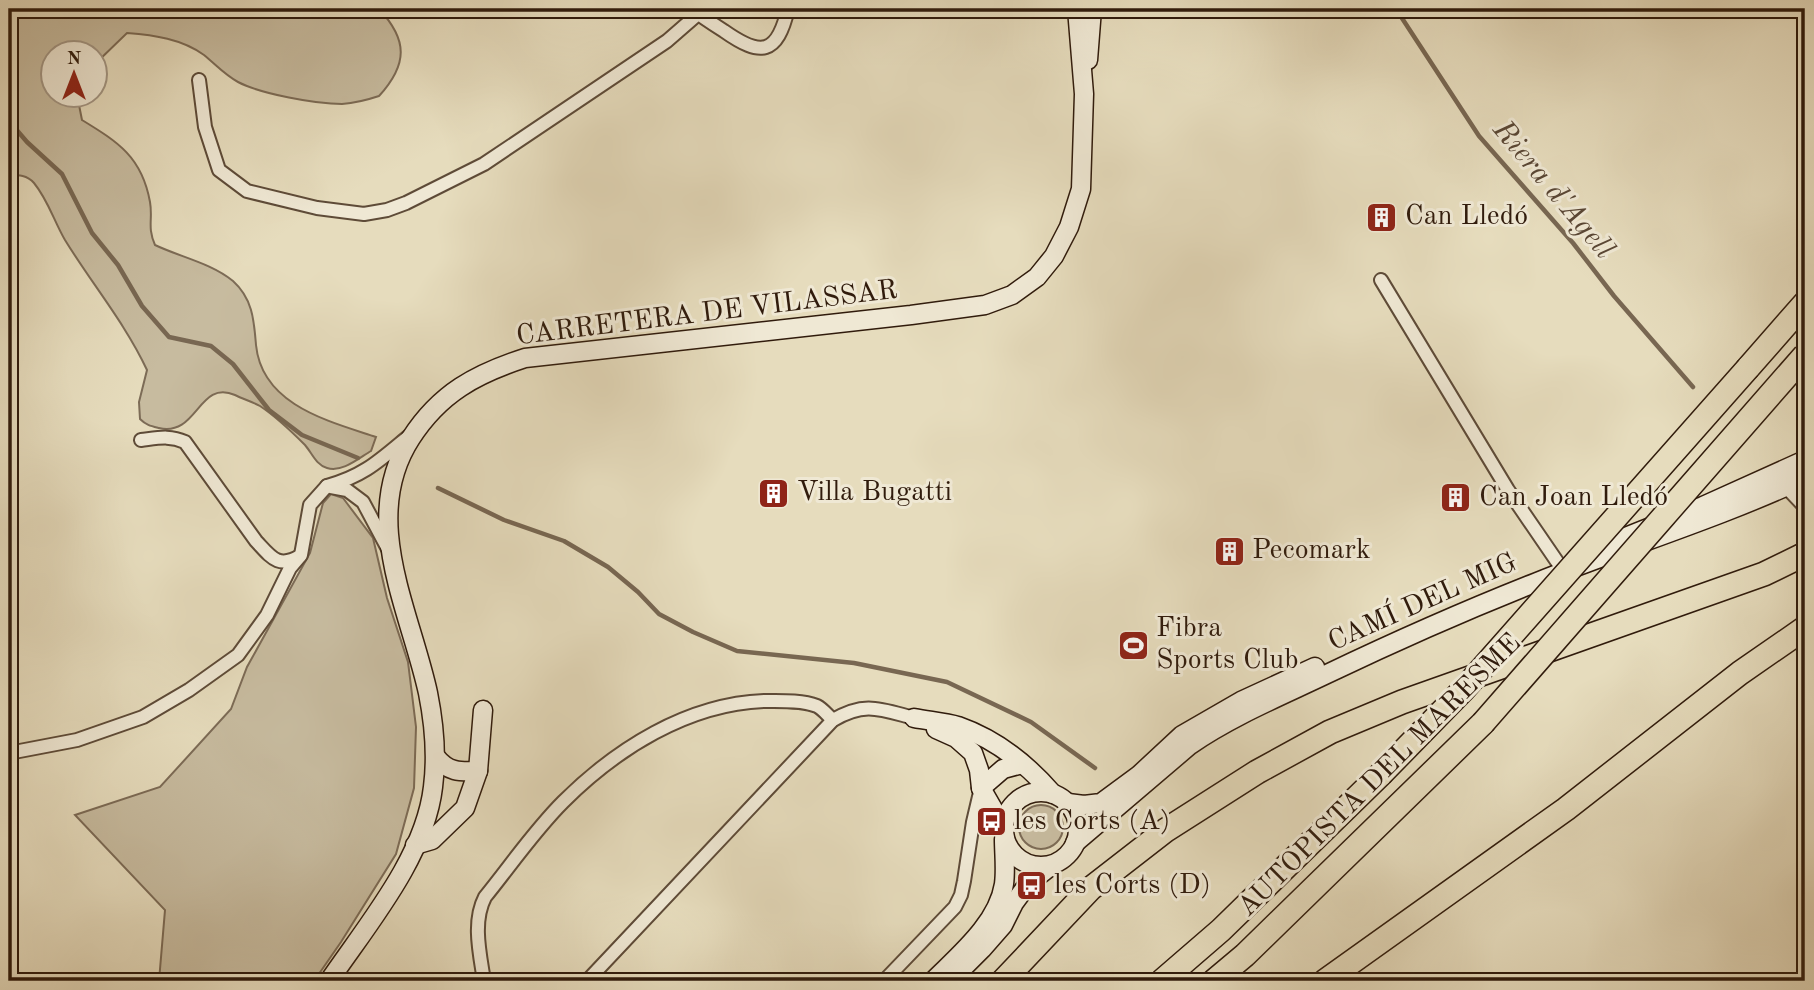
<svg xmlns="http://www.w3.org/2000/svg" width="1814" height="990" font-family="'Old Standard TT',serif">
  <rect width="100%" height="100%" fill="#e6dcbd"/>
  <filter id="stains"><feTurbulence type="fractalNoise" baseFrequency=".00286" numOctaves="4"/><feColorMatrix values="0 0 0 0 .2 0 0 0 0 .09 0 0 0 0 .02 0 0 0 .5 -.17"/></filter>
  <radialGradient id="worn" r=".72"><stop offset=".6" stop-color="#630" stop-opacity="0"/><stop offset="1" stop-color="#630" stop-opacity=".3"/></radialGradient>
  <g fill="#c7bb9f" stroke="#7c6b56" stroke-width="2">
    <path d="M9 9H379C408 40 408 64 379 96 367 100 355 103 342 104 316 104 261 94 238 82 225 75 215 64 204 55 182 39 154 35 127 33L95 64 94 52H52V94L80 95 79 105 82 120C118 142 142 157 150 202 153 219 147 227 155 245 180 257 211 263 233 281 253 299 254 321 256 345 262 405 328 421 376 437L371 451C359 458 342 473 327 468 316 465 312 453 305 445 292 432 275 416 260 406 253 402 243 399 235 395 198 379 198 437 159 428 151 426 146 425 140 419L139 402 147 370C125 323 92 284 65 240 54 221 48 200 34 183 27 175 19 175 9 175Z"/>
    <polygon points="331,494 343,498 373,538 387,598 408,662 416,727 414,788 396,854 341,942 314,981 159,981 165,910 75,815 160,787 231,709 247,667 310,553 323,503"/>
    <circle cx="1041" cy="827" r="22"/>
  </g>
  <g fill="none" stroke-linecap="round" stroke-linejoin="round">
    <g stroke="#786752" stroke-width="4.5">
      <polyline points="1396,9 1479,136 1573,243 1614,296 1693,387"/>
      <polyline points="9,121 27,142 62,174 92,233 118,265 142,306 169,337 211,346 233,364 269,410 302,435 358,458"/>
      <polyline points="438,488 504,520 564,541 608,567 638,592 659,614 693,632 737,651 854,663 947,682 1031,722 1095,768"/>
    </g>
    <defs>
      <g id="street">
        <path d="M692 9C702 17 713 24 724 31 761 57 777 55 788 9"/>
        <polyline points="199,80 205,127 219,170 247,191 317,208 364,214 387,210 406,203 484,164 667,41 698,14 698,9"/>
        <polyline points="1381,280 1508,490 1558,563"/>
        <path d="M141 440C158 438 170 435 185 442L256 541C271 557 278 569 300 556"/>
        <path d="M327 486C364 476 380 460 409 436"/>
        <polyline points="331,487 347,490 363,502 388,549"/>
        <polyline points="1786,487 1805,507"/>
        <polyline points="9,753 77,740 143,717 189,690 238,655 267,615 290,568 301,555 310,505 327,486"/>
        <path d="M484 981C480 954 472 922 485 897 511 865 534 831 563 802 616 749 687 704 764 701 780 701 802 700 817 706 823 709 828 716 833 720"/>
        <path d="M587 981 833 720C865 701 880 709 914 718"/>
        <polyline points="884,981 955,907 961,895 964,881 973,822 981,788"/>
      </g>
      <g id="secondary">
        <polyline points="1088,60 1092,9"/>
        <polyline points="1593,550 1703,506 1805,460"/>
        <path d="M914 718C929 721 945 722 958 726 995 739 1028 765 1053 794"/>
        <polyline points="936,729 956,738 973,753 979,770 981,788 1004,828"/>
        <path d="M436 757C448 772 459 772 478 771"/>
        <polyline points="981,788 1003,769 1022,764"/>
        <circle cx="1041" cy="829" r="37"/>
        <polyline points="1068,803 1084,805 1101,803 1139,775 1182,735 1241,701 1315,667"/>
        <path d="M1075 843 1190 745C1232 716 1281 696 1327 674 1396 641 1466 610 1537 582 1627 546 1717 519 1805 478"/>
        <polyline points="415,845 432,840 465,808 478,771 483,710"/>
        <path d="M329 981C367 925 425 857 433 787 437 756 434 723 428 693 410 610 359 518 411 438 440 393 476 374 525 358L911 315 985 305 1012 295 1037 277 1054 256 1069 227 1081 189 1084 94 1077 9"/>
        <path d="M933 981C959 955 998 923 1004 884 1006 869 1004 854 1004 839"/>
        <polyline points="950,981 982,949 1003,925 1014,903 1028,884 1052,865"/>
      </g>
      <g id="highway">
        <polyline points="1748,368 1805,303"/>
        <polyline points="1003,981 1090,889 1166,830 1257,772 1330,732 1402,702 1764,574 1805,554"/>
        <polyline points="1162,981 1221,930 1381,774"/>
        <polyline points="1214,981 1245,955 1483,723"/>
        <polyline points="1325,981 1566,809 1740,673 1805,628"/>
      </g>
    </defs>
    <use href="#street" stroke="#5e4b38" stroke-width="16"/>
    <use href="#secondary" stroke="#301b0c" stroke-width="21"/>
    <use href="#highway" stroke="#301b0c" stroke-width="26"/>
    <use href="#street" stroke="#efe8d4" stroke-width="12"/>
    <use href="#secondary" stroke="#efe8d4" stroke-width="18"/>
    <use href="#highway" stroke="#e6dcbd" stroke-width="23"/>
    <defs>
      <g id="highway-bridge">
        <polyline points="1483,723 1805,355"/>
        <polyline points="1381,774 1464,689 1748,368"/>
      </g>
    </defs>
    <use href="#highway-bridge" stroke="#301b0c" stroke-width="26" stroke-linecap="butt"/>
    <use href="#highway-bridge" stroke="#e6dcbd" stroke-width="23"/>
  </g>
  <defs>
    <symbol id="building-square" viewBox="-11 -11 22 22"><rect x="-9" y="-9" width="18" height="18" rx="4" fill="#8f2418" stroke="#efe8d4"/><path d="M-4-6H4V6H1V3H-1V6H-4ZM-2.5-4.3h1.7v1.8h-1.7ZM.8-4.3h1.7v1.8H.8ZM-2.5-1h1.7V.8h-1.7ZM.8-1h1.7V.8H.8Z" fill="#fff"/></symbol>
    <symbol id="stadium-square" viewBox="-11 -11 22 22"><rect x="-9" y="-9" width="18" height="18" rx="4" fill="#8f2418" stroke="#efe8d4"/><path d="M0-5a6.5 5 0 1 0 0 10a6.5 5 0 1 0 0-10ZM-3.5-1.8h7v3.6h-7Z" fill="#fff"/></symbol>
    <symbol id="bus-square" viewBox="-11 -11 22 22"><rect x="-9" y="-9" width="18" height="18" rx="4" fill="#8f2418" stroke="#efe8d4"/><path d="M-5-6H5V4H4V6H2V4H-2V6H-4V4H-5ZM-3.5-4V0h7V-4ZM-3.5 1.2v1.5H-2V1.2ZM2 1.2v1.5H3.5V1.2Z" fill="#fff"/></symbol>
  </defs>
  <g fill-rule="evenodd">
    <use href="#building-square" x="1364" y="200" width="35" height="35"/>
    <use href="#building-square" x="756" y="476" width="35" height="35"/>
    <use href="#building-square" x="1438" y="480" width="35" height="35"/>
    <use href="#building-square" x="1212" y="534" width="35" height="35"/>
    <use href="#stadium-square" x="1116" y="628" width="35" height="35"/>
    <use href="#bus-square" x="974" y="804" width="35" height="35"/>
    <use href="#bus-square" x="1014" y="868" width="35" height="35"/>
  </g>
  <g text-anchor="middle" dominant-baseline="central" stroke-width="6" stroke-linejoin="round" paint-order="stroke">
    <g font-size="28" fill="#301b0c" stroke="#efe8d4" text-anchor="start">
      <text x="1405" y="217">Can Lledó</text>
      <text x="797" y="493">Villa Bugatti</text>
      <text x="1479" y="498">Can Joan Lledó</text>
      <text x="1252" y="551">Pecomark</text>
      <text x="1156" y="629">Fibra<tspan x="1156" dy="32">Sports Club</tspan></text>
      <text x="1014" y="822">les Corts (A)</text>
      <text x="1054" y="886">les Corts (D)</text>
    </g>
    <g font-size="28" fill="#301b0c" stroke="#efe8d4">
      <text transform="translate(707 314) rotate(-7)">CARRETERA DE VILASSAR</text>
      <text transform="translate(1423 603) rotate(-24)">CAMÍ DEL MIG</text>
      <text transform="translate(1380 776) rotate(-45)">AUTOPISTA DEL MARESME</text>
    </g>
    <g font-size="30" font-style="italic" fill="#5a4735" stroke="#efe8d4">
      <text transform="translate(1553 190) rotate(50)">Riera d'Agell</text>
    </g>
  </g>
  <rect width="1814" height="990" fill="none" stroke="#e6dcbd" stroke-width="35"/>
  <rect x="10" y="10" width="1793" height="969" fill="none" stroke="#301b0c" stroke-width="3.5"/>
  <rect x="18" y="18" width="1779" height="955" fill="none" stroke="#301b0c" stroke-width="2"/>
  <g transform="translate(74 74)"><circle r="33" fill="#efe8d4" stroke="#a39684" stroke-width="2"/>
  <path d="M0-5L12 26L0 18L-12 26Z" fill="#8f2418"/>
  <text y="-10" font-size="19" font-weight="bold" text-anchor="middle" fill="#301b0c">N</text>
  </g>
  <rect width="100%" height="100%" filter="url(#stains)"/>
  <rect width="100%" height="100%" fill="url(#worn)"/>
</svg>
